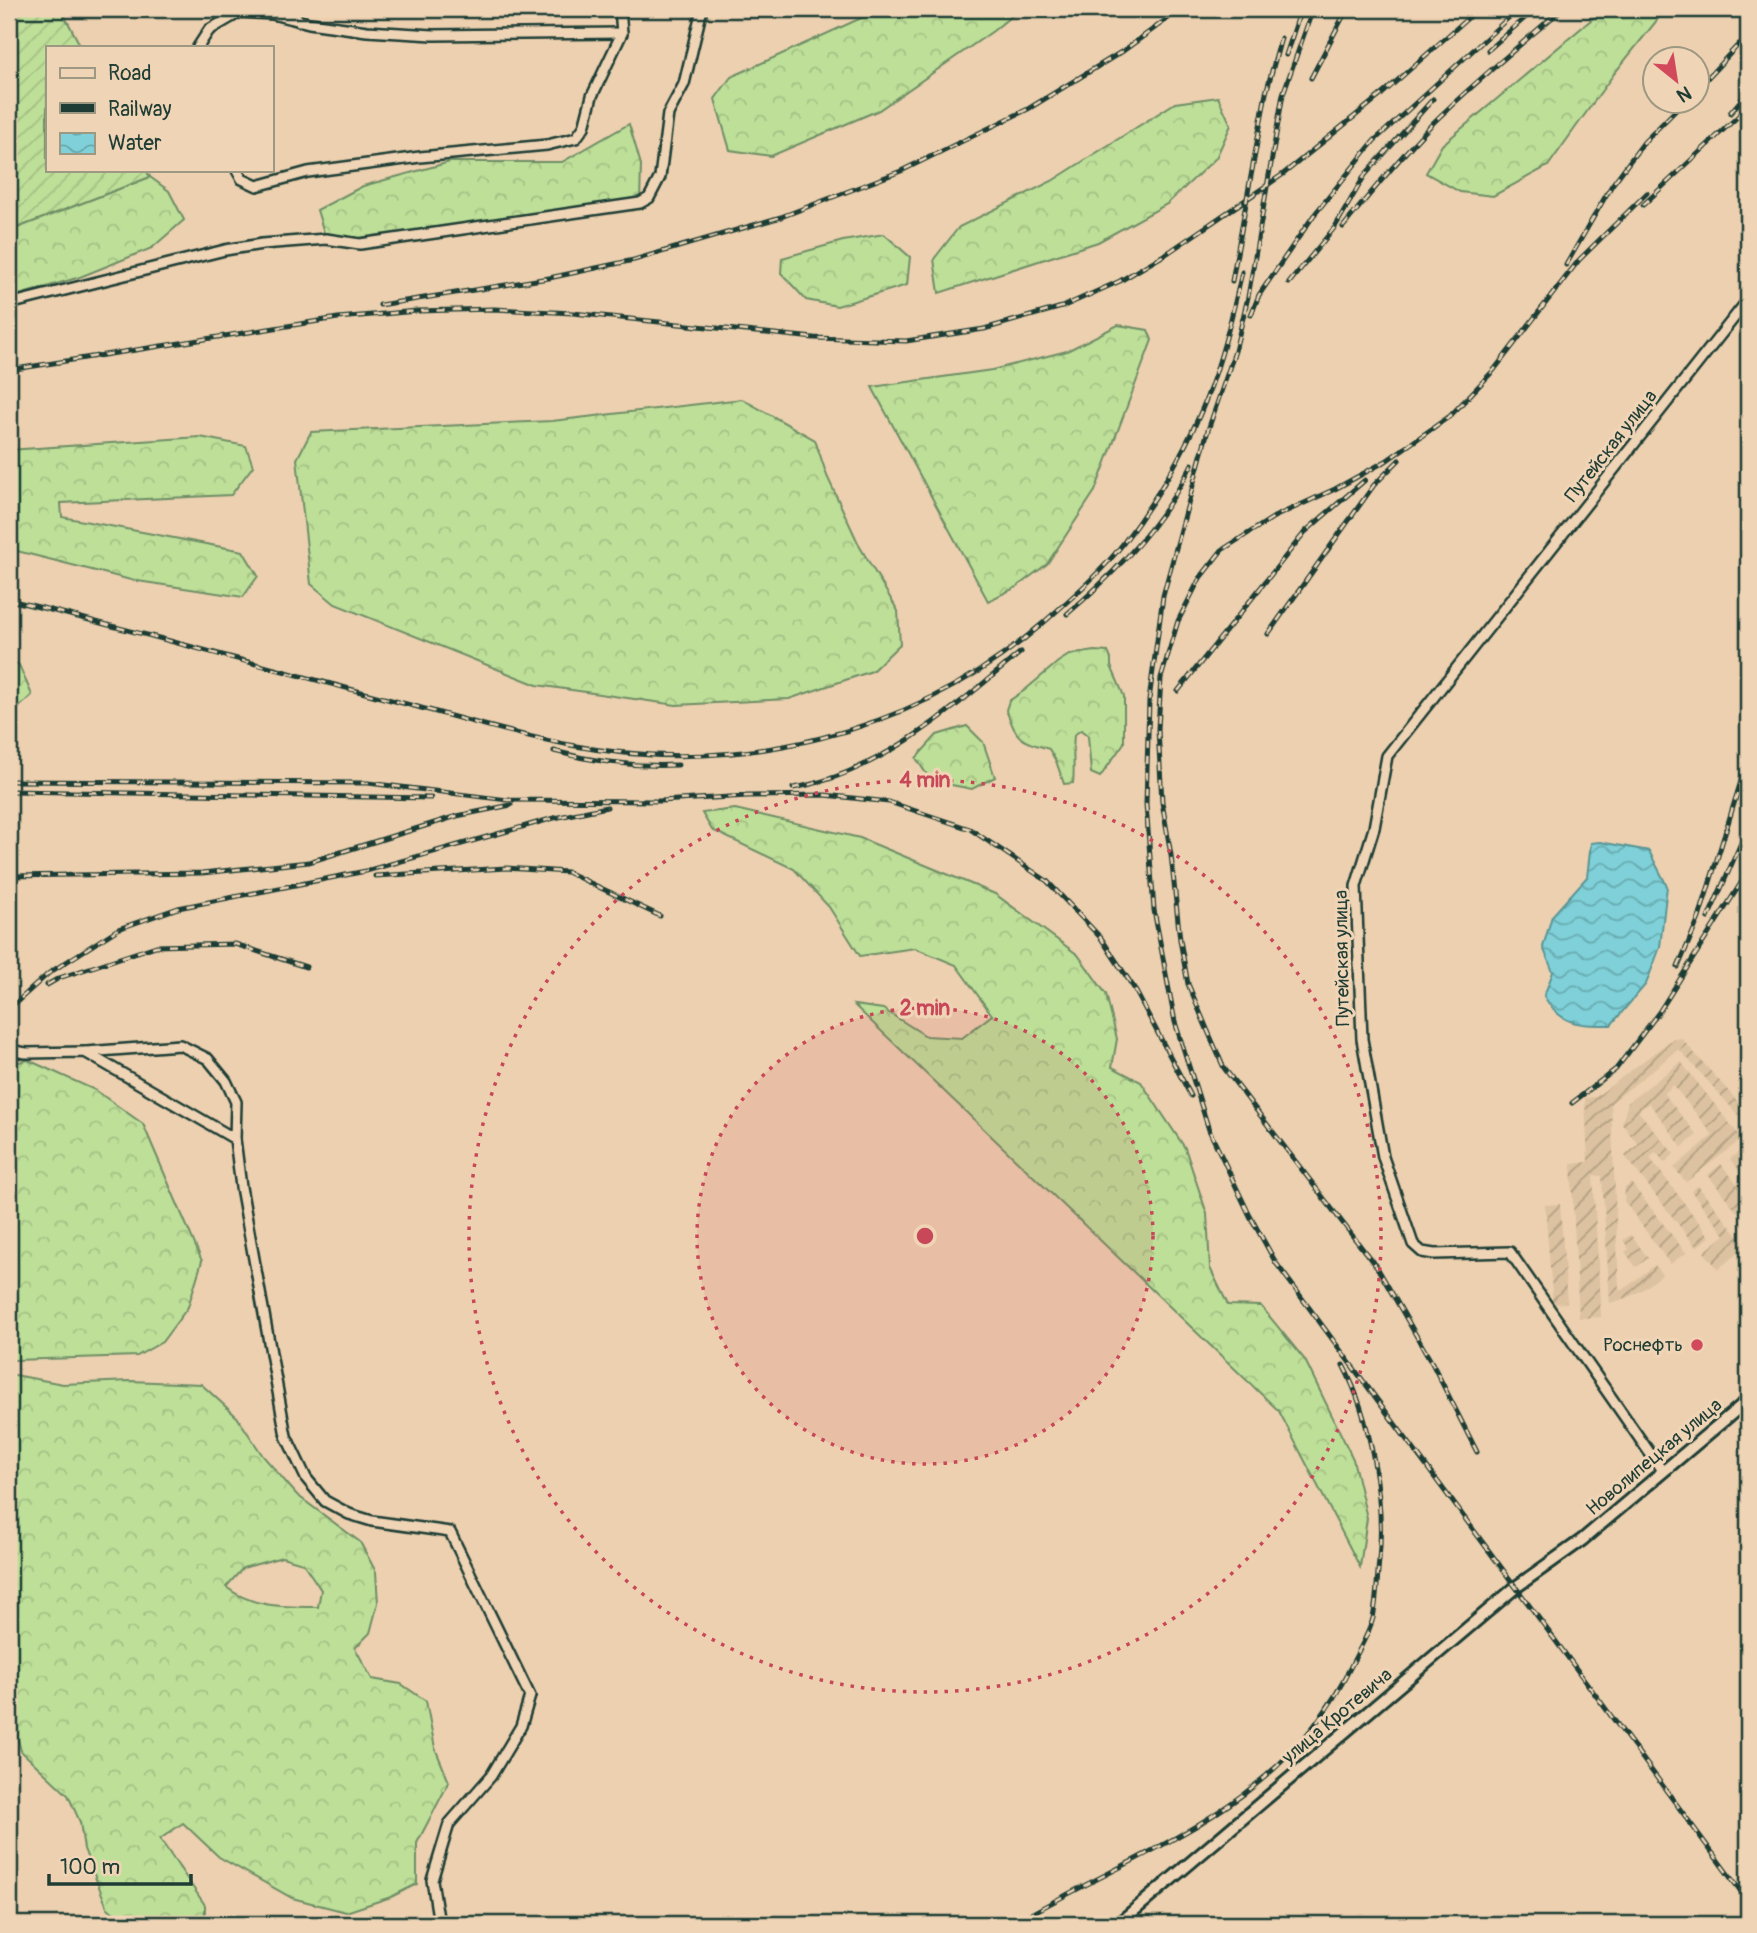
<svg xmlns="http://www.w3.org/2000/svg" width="1757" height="1933" font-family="Pangolin,sans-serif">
  <defs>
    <pattern id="industrial-furrows" width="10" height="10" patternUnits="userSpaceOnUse" patternTransform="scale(1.75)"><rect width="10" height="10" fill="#dcc2a0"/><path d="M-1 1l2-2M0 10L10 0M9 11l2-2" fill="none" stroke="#b29f83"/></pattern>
    <pattern id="forest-crowns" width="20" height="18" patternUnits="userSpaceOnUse" patternTransform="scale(1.75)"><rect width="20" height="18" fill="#bedf98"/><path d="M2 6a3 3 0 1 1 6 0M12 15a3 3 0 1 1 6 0" fill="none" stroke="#a3c084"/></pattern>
    <pattern id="garden-furrows" width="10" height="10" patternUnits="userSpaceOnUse" patternTransform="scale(1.75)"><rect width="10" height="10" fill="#bedf98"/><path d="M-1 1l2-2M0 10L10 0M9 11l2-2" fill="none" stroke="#a3c084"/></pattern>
    <pattern id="water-waves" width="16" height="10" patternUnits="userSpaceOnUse" patternTransform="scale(1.75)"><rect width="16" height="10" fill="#7fd0d8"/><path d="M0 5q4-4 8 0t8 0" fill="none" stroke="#67aab0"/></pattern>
  </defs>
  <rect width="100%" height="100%" fill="#edd0af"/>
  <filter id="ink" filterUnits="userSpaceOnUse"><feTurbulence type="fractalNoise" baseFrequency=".0143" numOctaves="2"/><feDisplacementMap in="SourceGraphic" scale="14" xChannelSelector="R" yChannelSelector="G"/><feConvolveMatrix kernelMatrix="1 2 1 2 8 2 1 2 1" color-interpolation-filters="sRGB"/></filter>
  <g filter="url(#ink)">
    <g fill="url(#industrial-furrows)">
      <polygon points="1681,1038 1748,1113 1748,1126 1679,1049 1611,1103 1619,1290 1623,1290 1655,1265 1662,1275 1642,1290 1627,1298 1610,1303 1602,1176 1593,1175 1601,1317 1579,1318 1571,1164 1588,1162 1585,1098 1596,1097 1671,1040"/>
      <polygon points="1681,1062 1742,1139 1686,1182 1674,1168 1713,1135 1673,1085 1664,1094 1697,1135 1682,1147 1649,1103 1638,1111 1674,1154 1665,1163 1656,1152 1650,1158 1710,1237 1696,1247 1625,1156 1638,1144 1622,1124 1628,1102"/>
      <polygon points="1745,1147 1748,1152 1748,1181 1730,1159"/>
      <polygon points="1721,1164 1748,1197 1748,1203 1737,1212 1708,1175"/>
      <polygon points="1631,1183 1686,1253 1670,1264 1624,1201 1625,1188"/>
      <polygon points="1698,1186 1746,1246 1748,1245 1748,1259 1745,1262 1738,1253 1718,1269 1704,1252 1725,1235 1691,1191"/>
      <polygon points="1560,1204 1567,1303 1553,1304 1545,1205"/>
      <polygon points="1631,1235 1648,1258 1636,1267 1625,1252 1629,1249 1623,1240"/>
    </g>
    <g fill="url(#forest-crowns)" stroke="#6e8e66" stroke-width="2" fill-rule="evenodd">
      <polygon points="881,9 1020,9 993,31 879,110 771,156 730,150 715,99 731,77"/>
      <polygon points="1604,9 1666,9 1613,75 1548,166 1493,196 1460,192 1426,173 1442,145"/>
      <polygon points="1218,97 1231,125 1216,158 1167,204 1098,242 939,293 934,259 959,227 1052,181 1175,103"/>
      <polygon points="629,124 641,165 640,203 360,244 326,239 317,210 363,186 450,162 562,162"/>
      <polygon points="150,177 169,191 184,220 152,248 80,277 9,298 9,231"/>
      <polygon points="884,234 910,257 907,285 837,306 806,300 781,273 782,258 843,241"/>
      <polygon points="1118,325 1148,330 1152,340 1095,491 1047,564 1015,588 988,601 872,387 992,370 1067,351"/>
      <polygon points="742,399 815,440 827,476 860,547 898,611 900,644 872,671 789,699 676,705 537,685 335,604 311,584 297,459 311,432 552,421"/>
      <polygon points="200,437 246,446 253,466 231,495 61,503 62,517 243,551 258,576 243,597 131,580 9,549 9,450"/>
      <path d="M1094 651 1108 652 1111 659V666L1124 696V743L1100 777 1091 773 1088 736 1081 730 1074 735C1072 752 1075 767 1073 783L1064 784 1056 761 1049 749C1018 740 1018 740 1006 710L1009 701 1025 690 1058 662 1069 655Z"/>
      <polygon points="9,659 19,665 32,695 15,711 9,711"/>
      <polygon points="967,726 983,742 995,777 972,789 931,781 916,758 937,735"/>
      <polygon points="735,809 860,838 995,894 1078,955 1106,994 1117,1039 1112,1067 1141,1082 1185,1148 1207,1214 1210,1268 1228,1305 1261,1306 1305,1360 1353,1459 1367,1518 1360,1567 1279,1411 854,1005 883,1009 926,1036 962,1038 992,1015 956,965 915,948 860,956 829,907 794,869 712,830 702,813"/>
      <polygon points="28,1060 95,1090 143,1124 202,1261 188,1307 162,1342 137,1356 14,1360 9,1357 9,1064"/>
      <path d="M9 1374 63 1384 130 1381 201 1384 237 1417 263 1456 297 1495 360 1542 376 1572 378 1603 370 1633 355 1648 372 1679 401 1684 426 1701 435 1748 449 1782 417 1843V1884L391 1897 346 1912 292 1898 219 1857 183 1823 160 1839 205 1905V1924H126L107 1907 84 1849 80 1822 68 1795 21 1751 9 1705ZM282 1557 303 1563 321 1590 318 1607C285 1607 253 1608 226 1587L243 1568Z"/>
    </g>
    <polygon fill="url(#garden-furrows)" stroke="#6e8e66" stroke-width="2" points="9,9 61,9 81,47 47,47 47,170 146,170 150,177 9,231"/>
    <path fill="url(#water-waves)" stroke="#599596" stroke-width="2" d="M1600 842 1649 851 1667 886 1660 947 1646 984 1611 1025C1579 1025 1561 1026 1544 996L1553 972 1543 947 1552 916 1587 877 1591 843Z"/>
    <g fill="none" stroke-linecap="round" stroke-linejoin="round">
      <defs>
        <g id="minor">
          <polyline points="291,9 299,21"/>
          <polyline points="198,47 209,30 240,12 272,14 309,23 367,31 433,35 622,33"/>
          <polyline points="237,170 242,179 257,186 308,172 420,157 547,145 576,138 584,127 592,96 622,33 620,9"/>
          <polyline points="9,304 225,250 262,244 326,239 360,244 640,203 649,198 660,177 668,114 684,84 702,9"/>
          <polyline points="9,1050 26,1053 85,1052 235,1139 241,1187 286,1436 306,1478 325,1501 349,1514 372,1521 450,1532 530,1696 521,1726 491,1776 449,1824 432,1880 439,1924"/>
          <polyline points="86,1052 180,1045 208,1059 226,1081 236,1102 235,1139"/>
          <polyline points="1663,1472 1510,1252 1434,1254 1422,1252 1413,1244 1383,1157 1362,1039 1356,886 1374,828 1387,756 1748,300"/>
        </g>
        <polyline id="tertiary" points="1118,1924 1516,1587 1582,1540 1748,1400"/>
      </defs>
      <use href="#minor" stroke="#1f3d34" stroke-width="14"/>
      <use href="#tertiary" stroke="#1f3d34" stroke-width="16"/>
      <use href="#minor" stroke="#f0d4b6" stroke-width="9"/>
      <use href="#tertiary" stroke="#f0d4b6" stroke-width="10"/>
      <defs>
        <g id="rail">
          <polyline points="1313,9 1283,94 1248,297 1235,351 1208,430 1163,596 1149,700 1146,804 1154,910 1175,1022 1209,1130 1250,1216 1276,1263 1748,1901"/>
          <polyline points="1488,50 1535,9"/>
          <polyline points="1286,55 1301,9"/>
          <polyline points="1311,78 1347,9"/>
          <polyline points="1698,88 1739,44"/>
          <polyline points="1730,113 1748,92"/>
          <polyline points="1643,205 1748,107"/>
          <polyline points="1748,217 1748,228"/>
          <path d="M1343 227C1372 191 1402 155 1434 122 1475 82 1519 46 1562 9"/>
          <polyline points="1566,265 1612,185 1644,142 1684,102"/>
          <polyline points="1232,281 1266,93 1281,38"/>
          <polyline points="1289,283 1335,227 1365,175 1433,99"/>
          <polyline points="380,305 549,278 634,260 781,217 901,171 1028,109 1123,51 1181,9"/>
          <polyline points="1251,315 1259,295 1314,215 1374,141 1518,9"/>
          <polyline points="9,370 338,318 417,311 494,309 573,313 814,338 906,341 984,329 1062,307 1120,281 1169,252 1282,175 1381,95 1478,9"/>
          <path d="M9 600C58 611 106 625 155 637 235 659 315 680 395 701 453 716 511 734 570 745 735 777 914 735 1042 624 1069 600 1100 574 1122 545 1155 501 1185 452 1205 402 1222 359 1232 316 1242 272"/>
          <path d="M1067 614C1117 572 1163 523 1192 464"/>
          <polyline points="1268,634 1374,485 1399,460"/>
          <polyline points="1178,691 1305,532 1365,480"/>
          <path d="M554 751C594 762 636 767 678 765"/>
          <polyline points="9,781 368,783 508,800 660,801 748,796 825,795 889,802 970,829 1047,881 1101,938 1134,988 1191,1096"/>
          <path d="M793 788C880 774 956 706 1021 652"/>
          <polyline points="9,791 431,798"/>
          <polyline points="9,876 202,873 309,862 457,816 511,805"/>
          <polyline points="375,876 506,868 567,872 660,916"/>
          <polyline points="1708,918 1748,827"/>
          <polyline points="1678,967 1699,918 1748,758"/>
          <polyline points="47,985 59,978 156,946 235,944 306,967"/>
          <polyline points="9,1009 49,973 118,929 178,908 366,871 554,818 607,807"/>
          <polyline points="1572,1103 1616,1069 1659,1012 1748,872"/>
          <polyline points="1477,1452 1432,1363 1378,1269 1224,1068 1207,1029 1188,984 1180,940 1171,855 1162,802 1158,729 1161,678 1178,621 1200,578 1222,550 1274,517 1335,489 1386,461 1450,416 1494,370 1579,260 1647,193"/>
          <path d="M1013 1924C1140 1850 1283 1809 1351 1666 1358 1651 1369 1634 1373 1618 1377 1600 1377 1579 1379 1560 1385 1501 1371 1418 1343 1365"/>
        </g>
      </defs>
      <use href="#rail" stroke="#1f3d34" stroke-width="5"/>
      <use href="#rail" stroke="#f0d4b6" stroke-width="2.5" stroke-dasharray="8" stroke-linecap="butt"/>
    </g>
  </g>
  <circle cx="925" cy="1236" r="228" fill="#c84859" fill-opacity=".12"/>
  <g fill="none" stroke="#c84859" stroke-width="3.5" stroke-dasharray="3.5 7">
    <circle cx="925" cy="1236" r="228"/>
    <circle cx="925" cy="1236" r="456"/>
  </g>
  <circle fill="#d1495b" stroke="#f0d4b6" stroke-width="2.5" cx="1697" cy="1345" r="7"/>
  <g text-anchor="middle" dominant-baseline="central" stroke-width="6" stroke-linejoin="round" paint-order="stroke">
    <g font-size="19" fill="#1f3d34" stroke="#f0d4b6">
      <text transform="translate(1611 446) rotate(-52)">Путейская улица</text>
      <text transform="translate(1342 958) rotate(-91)">Путейская улица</text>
      <text transform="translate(1654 1457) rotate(-40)">Новолипецкая улица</text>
      <text transform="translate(1337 1716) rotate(-40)">улица Кротевича</text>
    </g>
    <g font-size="19" fill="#1f3d34" stroke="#f0d4b6" text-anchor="end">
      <text x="1683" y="1345">Роснефть</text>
    </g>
  </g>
  <circle cx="925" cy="1236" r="10" fill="#c84859" stroke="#f0d4b6" stroke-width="3.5"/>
  <g font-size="21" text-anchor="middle" font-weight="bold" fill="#c84859" stroke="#f0d4b6" stroke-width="6" stroke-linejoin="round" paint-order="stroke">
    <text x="925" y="787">4 min</text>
    <text x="925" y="1015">2 min</text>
  </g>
  <rect width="1757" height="1933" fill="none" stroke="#f0d4b6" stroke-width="35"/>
  <rect x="18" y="18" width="1722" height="1898" fill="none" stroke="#1f3d34" stroke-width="2.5" filter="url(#ink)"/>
  <rect x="46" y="46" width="228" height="126" fill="#f0d4b6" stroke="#9c9882" stroke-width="2"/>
  <rect x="60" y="68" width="35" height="10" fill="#f0d4b6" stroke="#9c9882" stroke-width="2"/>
  <text x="108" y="80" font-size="21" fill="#1f3d34">Road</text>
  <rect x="60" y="103" width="35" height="10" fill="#1f3d34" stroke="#9c9882" stroke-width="2"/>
  <text x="108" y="116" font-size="21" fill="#1f3d34">Railway</text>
  <rect x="60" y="133" width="35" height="21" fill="url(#water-waves)" stroke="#9c9882" stroke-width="2"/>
  <text x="108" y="150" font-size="21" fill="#1f3d34">Water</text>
  <g transform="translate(1676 80) rotate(150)"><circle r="33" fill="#f0d4b6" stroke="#9c9882" stroke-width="2"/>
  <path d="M0-5L12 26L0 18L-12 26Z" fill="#d1495b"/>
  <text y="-10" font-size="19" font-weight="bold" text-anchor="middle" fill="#1f3d34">N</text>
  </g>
  <path d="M49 1874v10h142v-10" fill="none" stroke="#1f3d34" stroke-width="3.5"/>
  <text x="60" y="1874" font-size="21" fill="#1f3d34" stroke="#f0d4b6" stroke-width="5" paint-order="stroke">100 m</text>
</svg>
